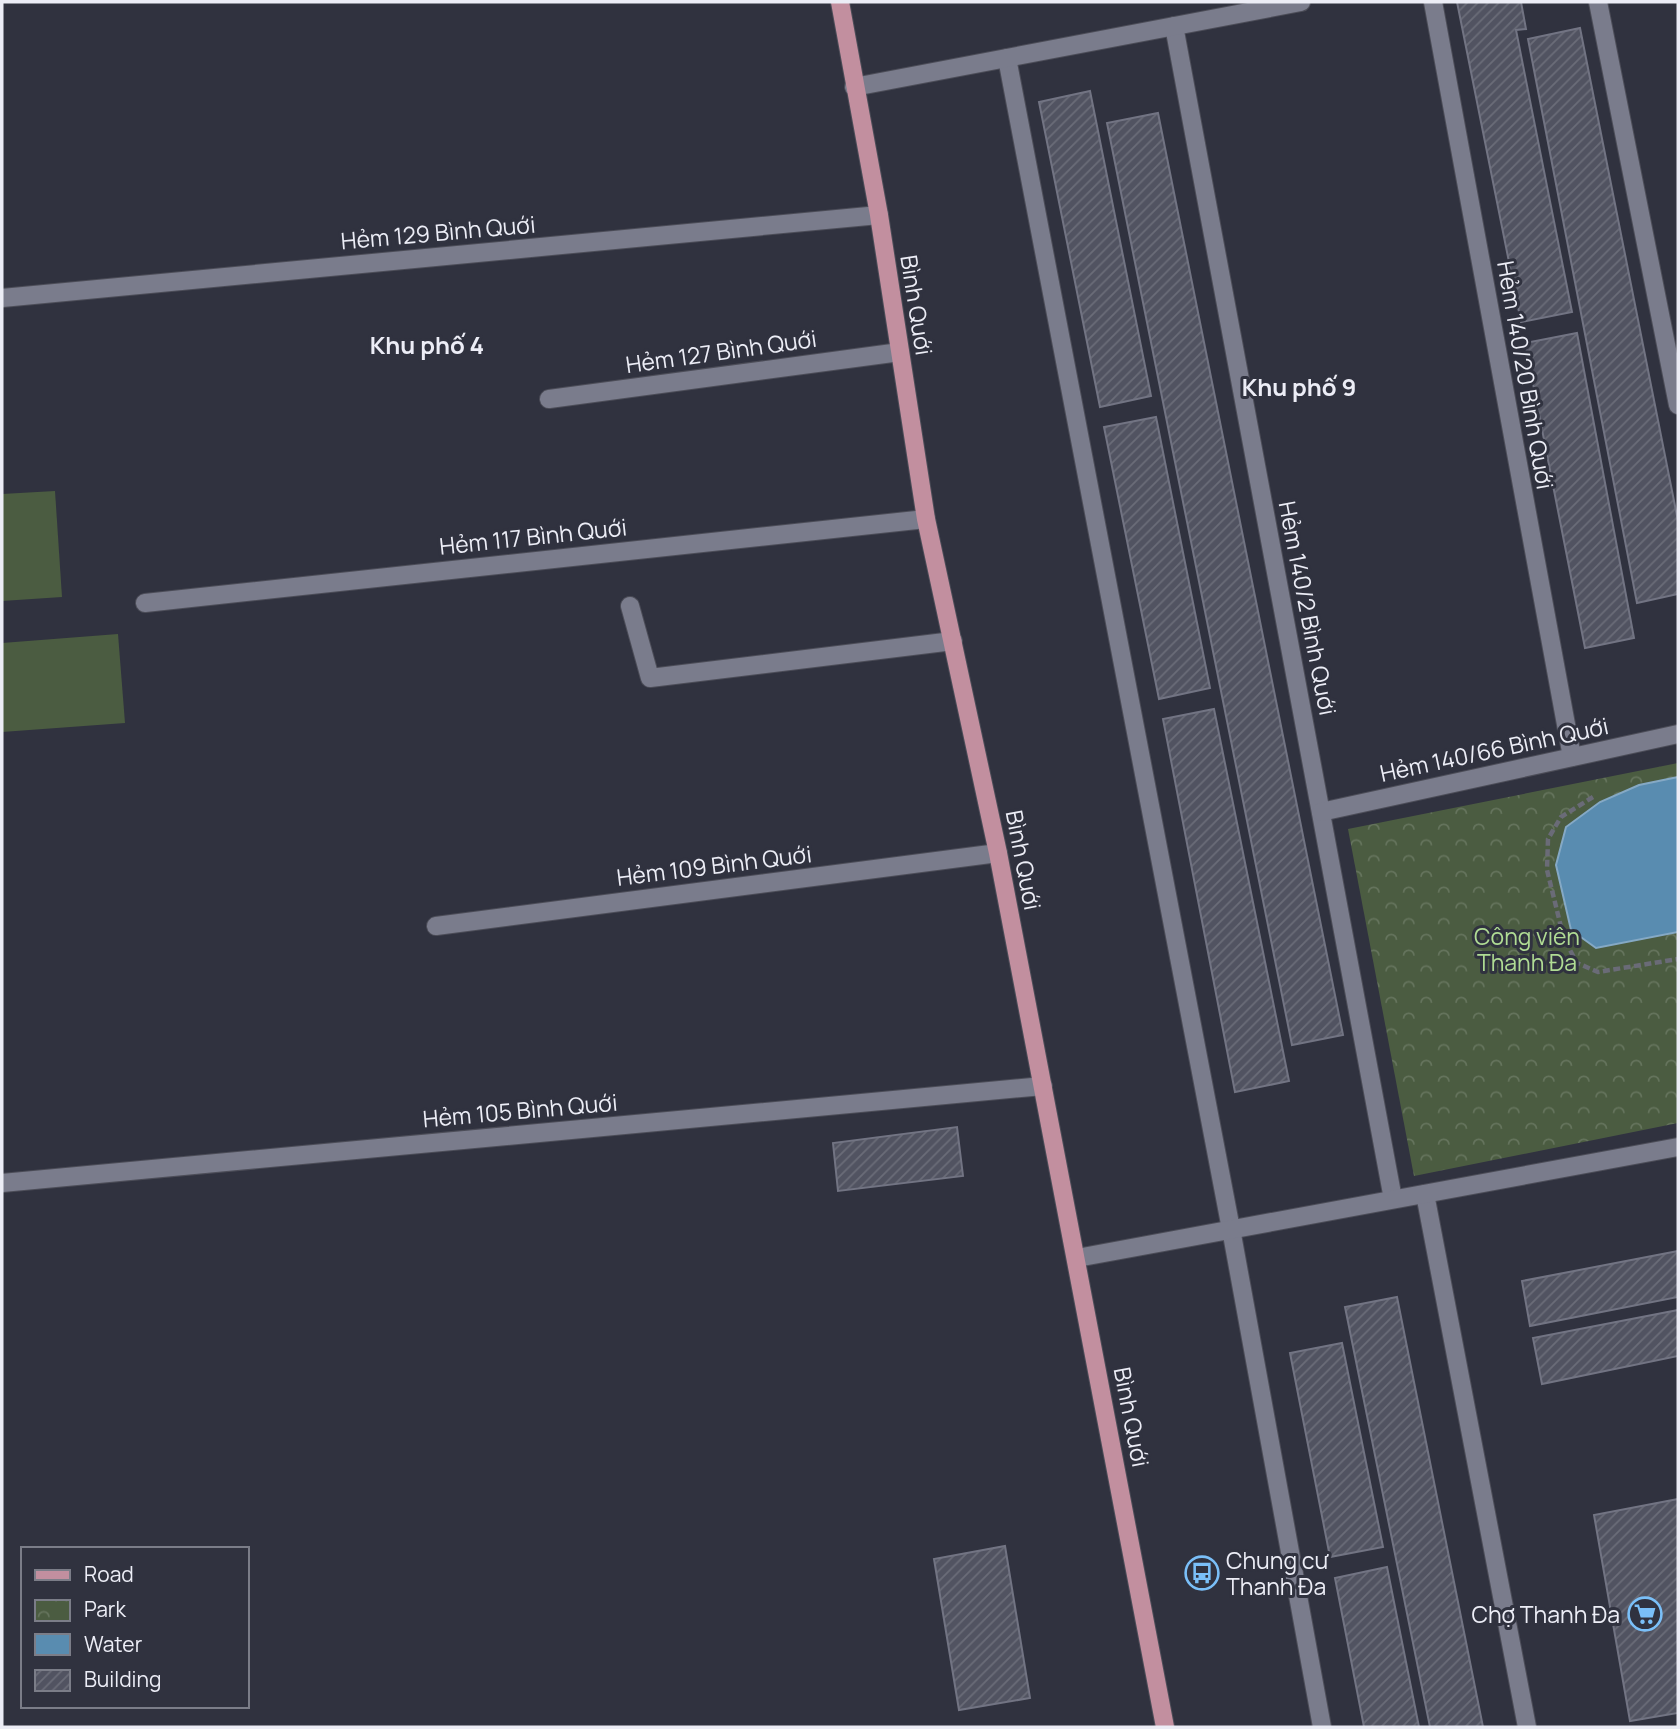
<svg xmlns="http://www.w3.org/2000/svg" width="1680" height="1729" font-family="Manrope,sans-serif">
  <defs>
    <pattern id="park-crowns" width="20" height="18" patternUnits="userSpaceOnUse" patternTransform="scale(1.75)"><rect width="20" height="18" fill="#4b5c41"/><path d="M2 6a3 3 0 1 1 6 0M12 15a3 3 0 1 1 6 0" fill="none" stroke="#65745d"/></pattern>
    <pattern id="building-hatch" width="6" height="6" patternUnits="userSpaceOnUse" patternTransform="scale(1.75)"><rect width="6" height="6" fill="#515361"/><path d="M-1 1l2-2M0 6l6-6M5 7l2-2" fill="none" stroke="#6a6c78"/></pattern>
  </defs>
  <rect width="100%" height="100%" fill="#30323f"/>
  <g fill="#4b5c41">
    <polygon points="55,491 62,597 2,601 2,494"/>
    <polygon points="118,634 125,723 2,732 2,643"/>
  </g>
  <polygon fill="url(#park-crowns)" points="1678,763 1678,1123 1414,1176 1348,829"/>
  <polygon fill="#598cb0" stroke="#85a9c5" stroke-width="2" points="1678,777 1678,932 1596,948 1571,930 1556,865 1566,827 1600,802 1639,785"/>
  <g fill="url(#building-hatch)" stroke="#727483" stroke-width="2">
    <polygon points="1457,2 1521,2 1526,29 1516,30 1572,312 1521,322"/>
    <polygon points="1580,28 1678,521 1678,594 1637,603 1528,39"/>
    <polygon points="1090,91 1151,396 1100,407 1039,102"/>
    <polygon points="1158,113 1343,1035 1292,1045 1107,123"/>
    <polygon points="1577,333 1634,638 1585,648 1525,343"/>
    <polygon points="1156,417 1210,688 1159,699 1104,427"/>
    <polygon points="1214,709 1289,1081 1235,1092 1163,719"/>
    <polygon points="957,1127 963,1176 838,1191 833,1143"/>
    <polygon points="1678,1251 1678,1297 1530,1326 1522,1281"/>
    <polygon points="1397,1297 1483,1727 1430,1727 1345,1307"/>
    <polygon points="1678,1310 1678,1356 1542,1384 1533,1338"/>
    <polygon points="1342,1343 1383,1547 1330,1557 1290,1353"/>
    <polygon points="1678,1499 1678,1713 1630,1721 1594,1515"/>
    <polygon points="1005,1546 1030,1698 959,1710 934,1559"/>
    <polygon points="1387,1567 1419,1727 1364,1727 1335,1578"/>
  </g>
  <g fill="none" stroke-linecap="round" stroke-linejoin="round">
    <defs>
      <g id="minor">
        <polyline points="1433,2 1572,757"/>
        <polyline points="1598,2 1678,405"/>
        <polyline points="1174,26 1393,1199"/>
        <polyline points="1007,58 1231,1229 1322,1727"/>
        <polyline points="854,87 1301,2"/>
        <polyline points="2,298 879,215"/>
        <polyline points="549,399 900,352"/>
        <polyline points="145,603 926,519"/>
        <polyline points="630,606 650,678 953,641"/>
        <polyline points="1321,812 1678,734"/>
        <polyline points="436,926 998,853"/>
        <polyline points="2,1183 1043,1086"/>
        <polyline points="1425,1194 1527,1727"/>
        <polyline points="1077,1258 1678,1147"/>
      </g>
      <polyline id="major" points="840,2 879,215 926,519 998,853 1165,1727"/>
    </defs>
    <use href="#minor" stroke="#4c4d58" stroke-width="20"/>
    <use href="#major" stroke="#4c4d58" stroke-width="20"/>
    <polyline stroke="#6a6b77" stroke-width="4.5" stroke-dasharray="7 3.5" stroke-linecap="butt" points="1593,797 1561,817 1548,839 1547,870 1564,939 1577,963 1598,972 1678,959"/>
    <use href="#minor" stroke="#7a7c8c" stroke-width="18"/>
    <use href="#major" stroke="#c28f9f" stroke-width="18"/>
  </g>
  <defs>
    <symbol id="bus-ring" viewBox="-11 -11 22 22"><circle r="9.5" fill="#30323f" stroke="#7abff8" stroke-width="1.5"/><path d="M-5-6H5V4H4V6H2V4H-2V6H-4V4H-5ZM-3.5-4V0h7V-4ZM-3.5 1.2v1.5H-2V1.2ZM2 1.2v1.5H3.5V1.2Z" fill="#7abff8"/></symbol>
    <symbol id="supermarket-ring" viewBox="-11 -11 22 22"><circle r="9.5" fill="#30323f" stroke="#7abff8" stroke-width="1.5"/><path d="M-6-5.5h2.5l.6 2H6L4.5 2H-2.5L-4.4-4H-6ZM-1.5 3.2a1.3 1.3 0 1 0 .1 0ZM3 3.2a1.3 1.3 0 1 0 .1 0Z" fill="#7abff8"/></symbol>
  </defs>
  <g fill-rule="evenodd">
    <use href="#bus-ring" x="1183" y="1554" width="38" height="38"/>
    <use href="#supermarket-ring" x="1626" y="1595" width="38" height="38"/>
  </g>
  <g text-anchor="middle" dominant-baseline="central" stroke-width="6" stroke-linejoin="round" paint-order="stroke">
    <g font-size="23" fill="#ecedf6" stroke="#30323f">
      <text transform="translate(438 232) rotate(-5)">Hẻm 129 Bình Quới</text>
      <text transform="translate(917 305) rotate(81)">Bình Quới</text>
      <text transform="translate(721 351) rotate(-8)">Hẻm 127 Bình Quới</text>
      <text transform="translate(1526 375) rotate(80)">Hẻm 140/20 Bình Quới</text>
      <text transform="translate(533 536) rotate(-6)">Hẻm 117 Bình Quới</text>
      <text transform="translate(1308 608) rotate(79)">Hẻm 140/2 Bình Quới</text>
      <text transform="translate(1494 749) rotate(-12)">Hẻm 140/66 Bình Quới</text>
      <text transform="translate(1024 860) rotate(79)">Bình Quới</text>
      <text transform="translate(714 865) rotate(-7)">Hẻm 109 Bình Quới</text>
      <text transform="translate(520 1110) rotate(-5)">Hẻm 105 Bình Quới</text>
      <text transform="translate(1132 1417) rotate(79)">Bình Quới</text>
    </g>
    <g font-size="23" fill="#b0dc94" stroke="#30323f">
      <text x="1527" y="936">Công viên<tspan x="1527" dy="26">Thanh Đa</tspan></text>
    </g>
    <g font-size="23" fill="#ecedf6" stroke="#30323f" text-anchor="start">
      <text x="1226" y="1560">Chung cư<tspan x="1226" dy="26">Thanh Đa</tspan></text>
      <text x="1620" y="1614" text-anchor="end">Chợ Thanh Đa</text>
    </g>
    <g font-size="24" font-weight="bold" fill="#ecedf6" stroke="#30323f">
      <text x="427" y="344">Khu phố 4</text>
      <text x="1299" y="386">Khu phố 9</text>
    </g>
  </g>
  <rect width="1680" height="1729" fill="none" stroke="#ecedf6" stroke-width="7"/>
  <rect x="21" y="1547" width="228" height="161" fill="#30323f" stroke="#7b7d88" stroke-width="2"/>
  <rect x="35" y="1570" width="35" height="10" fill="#c28f9f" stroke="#7b7d88" stroke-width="2"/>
  <text x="84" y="1582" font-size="21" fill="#ecedf6">Road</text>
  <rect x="35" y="1600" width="35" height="21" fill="url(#park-crowns)" stroke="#7b7d88" stroke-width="2"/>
  <text x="84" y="1617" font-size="21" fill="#ecedf6">Park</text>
  <rect x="35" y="1634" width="35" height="21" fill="#598cb0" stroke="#7b7d88" stroke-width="2"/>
  <text x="84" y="1652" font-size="21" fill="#ecedf6">Water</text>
  <rect x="35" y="1670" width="35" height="21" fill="url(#building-hatch)" stroke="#7b7d88" stroke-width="2"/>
  <text x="84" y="1687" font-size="21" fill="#ecedf6">Building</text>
</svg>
